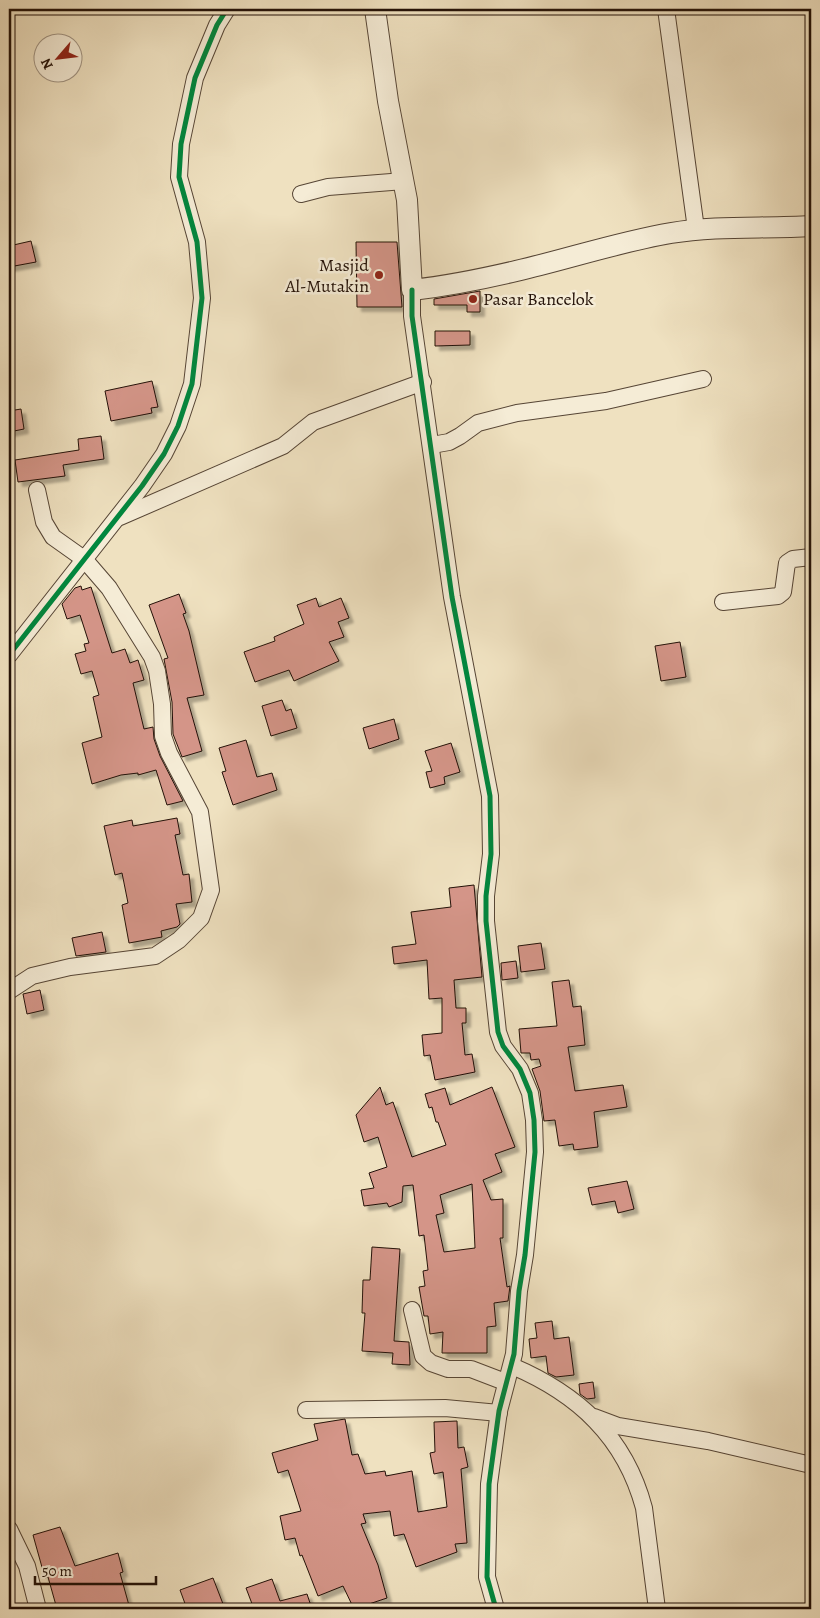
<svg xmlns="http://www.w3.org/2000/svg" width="820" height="1618" font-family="Alegreya,serif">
  <defs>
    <filter id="shadow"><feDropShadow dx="4.5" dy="4.5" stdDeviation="1" flood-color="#0004"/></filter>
  </defs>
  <rect width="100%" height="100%" fill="#efe1c0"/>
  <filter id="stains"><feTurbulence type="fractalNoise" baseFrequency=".004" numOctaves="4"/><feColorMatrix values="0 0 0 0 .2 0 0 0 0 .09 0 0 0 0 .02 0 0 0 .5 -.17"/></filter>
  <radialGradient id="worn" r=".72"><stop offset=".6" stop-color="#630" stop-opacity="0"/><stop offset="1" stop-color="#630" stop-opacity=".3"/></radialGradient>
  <g fill="#d49588" stroke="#231107" fill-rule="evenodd" filter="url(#shadow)">
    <polygon points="31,241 36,262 9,267 9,246"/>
    <polygon points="356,242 397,242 402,307 357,307"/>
    <polygon points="480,291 480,312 467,312 467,305 434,305 434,299"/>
    <polygon points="435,331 470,331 470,345 435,346"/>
    <polygon points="152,381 158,407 151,408 152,413 111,421 105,391"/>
    <polygon points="21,409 24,429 9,432 9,411"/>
    <polygon points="101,436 104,459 63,465 65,476 18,482 15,460 79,450 78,439"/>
    <polygon points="81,586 82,590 91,587 112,653 125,649 130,663 138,660 144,680 133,683 144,729 153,727 154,739 160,756 183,801 167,805 156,770 138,775 138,773 121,775 92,784 82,743 102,737 93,697 99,695 92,671 81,674 75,654 86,651 84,644 89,643 80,615 67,619 62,604 75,588"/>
    <polygon points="179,594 186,613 183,614 189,631 204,695 187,698 202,751 182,757 173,734 172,702 164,659 168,658 149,605"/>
    <polygon points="316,598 319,607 341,598 349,618 338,622 344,637 329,642 339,661 294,681 289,670 255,682 244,652 275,641 274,637 304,624 297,605"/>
    <polygon points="680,642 686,677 661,681 655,646"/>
    <polygon points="282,700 286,711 291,709 297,728 271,736 262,706"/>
    <polygon points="394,719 399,739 369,749 363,728"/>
    <polygon points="246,740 257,777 272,773 277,790 233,805 222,772 226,771 219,748"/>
    <polygon points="451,743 460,772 444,777 445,784 430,788 426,772 432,771 425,751"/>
    <polygon points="177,818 180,834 175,835 183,875 189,874 192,902 176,904 180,924 177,927 161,931 162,937 129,943 122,905 128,903 122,873 115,875 104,826 132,820 133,826"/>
    <polygon points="474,885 482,977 454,980 456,1008 466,1008 466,1023 462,1023 465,1055 472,1054 475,1072 435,1080 430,1055 424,1056 422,1035 442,1033 442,998 429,999 427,960 394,964 392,947 416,944 411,912 451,907 449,888"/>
    <polygon points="102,932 106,952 76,956 72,938"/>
    <polygon points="541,943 545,969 521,972 518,946"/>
    <polygon points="516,961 518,978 502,980 501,963"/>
    <polygon points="569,980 573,1007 581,1006 585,1045 568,1047 575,1091 623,1085 627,1107 594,1112 598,1147 574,1150 573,1144 559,1146 555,1120 544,1121 540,1091 532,1069 541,1066 539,1059 531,1060 530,1053 521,1053 519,1029 557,1026 552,982"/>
    <polygon points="40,990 44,1010 27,1014 23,994"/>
    <path d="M380 1087 386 1105 393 1102 412 1157 446 1145 438 1122H436L432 1107 429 1108 425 1094 445 1088 450 1105 492 1087 515 1147 495 1154 502 1172 483 1180 491 1200 503 1199V1238H500L507 1287 510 1286 508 1301 494 1303 496 1326 487 1327V1353H442L443 1332 430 1334 428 1316H424L419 1287 425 1286 423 1271 428 1270 424 1235 419 1236 413 1185 403 1186 402 1202 389 1207 387 1203 364 1206 361 1190 374 1188 369 1173 387 1167 378 1137 364 1142 356 1115ZM472 1184 475 1248 444 1252 436 1215 444 1213 440 1195Z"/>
    <polygon points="627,1181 634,1209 618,1213 615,1201 592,1205 588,1188"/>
    <polygon points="372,1247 400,1249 394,1341 409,1342 410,1365 392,1364 393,1353 362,1351 365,1313 362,1313 363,1280 370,1280"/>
    <polygon points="552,1321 554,1339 569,1337 574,1375 556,1377 548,1373 546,1356 531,1358 529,1339 537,1338 535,1323"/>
    <polygon points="593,1382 595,1398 587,1399 580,1394 579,1384"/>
    <polygon points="345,1419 352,1455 358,1454 365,1474 385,1471 386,1476 412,1471 418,1512 447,1507 443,1472 434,1474 430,1453 435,1452 434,1422 457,1421 458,1448 464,1447 468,1467 461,1469 467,1543 455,1544 457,1552 416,1567 404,1534 394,1536 390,1511 363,1514 366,1523 361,1524 378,1565 387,1598 354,1609 343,1586 318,1596 302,1555 300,1556 295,1538 285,1540 280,1516 301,1511 288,1470 278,1473 272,1453 318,1440 314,1424"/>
    <polygon points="60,1527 75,1566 118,1553 123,1572 120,1573 130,1609 57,1609 48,1577 45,1578 33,1535"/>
    <polygon points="213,1578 225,1609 187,1609 180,1590"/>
    <polygon points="272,1579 280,1601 307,1594 312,1609 254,1609 246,1588"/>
  </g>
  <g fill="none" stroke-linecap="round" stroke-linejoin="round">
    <defs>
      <g id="minor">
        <polyline points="666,9 696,229"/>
        <polyline points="301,194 328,187 404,181"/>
        <polyline points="412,290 412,316 452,597 490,796 491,854 486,896 486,921 498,1032 503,1046 520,1069 530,1093 534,1120 535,1152 525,1255 519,1291 514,1354 499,1411 489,1484 487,1577 496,1609"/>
        <polyline points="432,445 449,442 460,436 478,423 517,413 606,401 703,379"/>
        <polyline points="120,517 283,446 313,422 423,382"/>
        <polyline points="723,602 778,596 783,592 787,563 793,559 811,557"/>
        <polyline points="9,655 142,486 164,454 178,426 192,384 202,298 197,242 179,177 181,144 195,78 217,25 227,9"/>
        <polyline points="9,991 32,976 70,967 155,956 179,940 201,918 211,890 200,812 169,753 163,736 162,704 157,671 152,657 109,588 84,559 53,537 44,522 37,490"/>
        <polyline points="412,1310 423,1356 431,1363 448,1369 471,1369 505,1382"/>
        <path d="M512 1366C578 1394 625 1437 644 1508L657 1609"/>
        <polyline points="306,1410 445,1408 499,1413"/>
        <polyline points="594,1417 618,1426 708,1441 811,1465"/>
        <polyline points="9,1529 27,1566 38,1609"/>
      </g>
      <path id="tertiary" d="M375 9 388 101 407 200 412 290C447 286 482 279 516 271 568 259 618 242 671 233 717 225 765 229 811 226"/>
    </defs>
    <use href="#minor" stroke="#564535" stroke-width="18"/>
    <use href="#tertiary" stroke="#564535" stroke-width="22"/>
    <use href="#minor" stroke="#f5ecd6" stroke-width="16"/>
    <use href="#tertiary" stroke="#f5ecd6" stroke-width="20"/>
    <defs>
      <g id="cycleway">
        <polyline points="412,290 412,316 452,597 490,796 491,854 486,896 486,921 498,1032 503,1046 520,1069 530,1093 534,1120 535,1152 525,1255 519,1291 514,1354 499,1411 489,1484 487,1577 496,1609"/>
        <polyline points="9,655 142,486 164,454 178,426 192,384 202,298 197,242 179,177 181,144 195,78 217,25 227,9"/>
      </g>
    </defs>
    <use href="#cycleway" stroke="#f5ecd6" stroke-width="8"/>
    <use href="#cycleway" stroke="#00873e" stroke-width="5"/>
  </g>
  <g fill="#8f2418" stroke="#f5ecd6" stroke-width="2">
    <circle cx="379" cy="275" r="5"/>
    <circle cx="473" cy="299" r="5"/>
  </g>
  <g text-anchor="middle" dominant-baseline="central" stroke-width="5" stroke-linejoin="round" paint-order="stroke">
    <g font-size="18" fill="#231107" stroke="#f5ecd6" text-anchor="end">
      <text x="369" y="265">Masjid<tspan x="369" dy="21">Al-Mutakin</tspan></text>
      <text x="483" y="299" text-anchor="start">Pasar Bancelok</text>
    </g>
  </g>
  <rect width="820" height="1618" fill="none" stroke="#efe1c0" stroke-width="30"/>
  <rect x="10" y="10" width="800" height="1598" fill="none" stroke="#231107" stroke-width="2.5"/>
  <rect x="15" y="15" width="790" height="1588" fill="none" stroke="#231107"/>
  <g transform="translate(58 58) rotate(242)"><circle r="24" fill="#f5ecd6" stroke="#a19483"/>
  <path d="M0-4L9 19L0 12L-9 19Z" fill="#8f2418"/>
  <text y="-8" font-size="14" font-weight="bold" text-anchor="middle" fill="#231107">N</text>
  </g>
  <path d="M35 1576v8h121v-8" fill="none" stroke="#231107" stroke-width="2.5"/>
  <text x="42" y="1576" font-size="15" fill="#231107" stroke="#f5ecd6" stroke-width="4" paint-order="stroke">50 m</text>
  <rect width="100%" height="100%" filter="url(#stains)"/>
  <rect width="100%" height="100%" fill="url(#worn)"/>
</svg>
